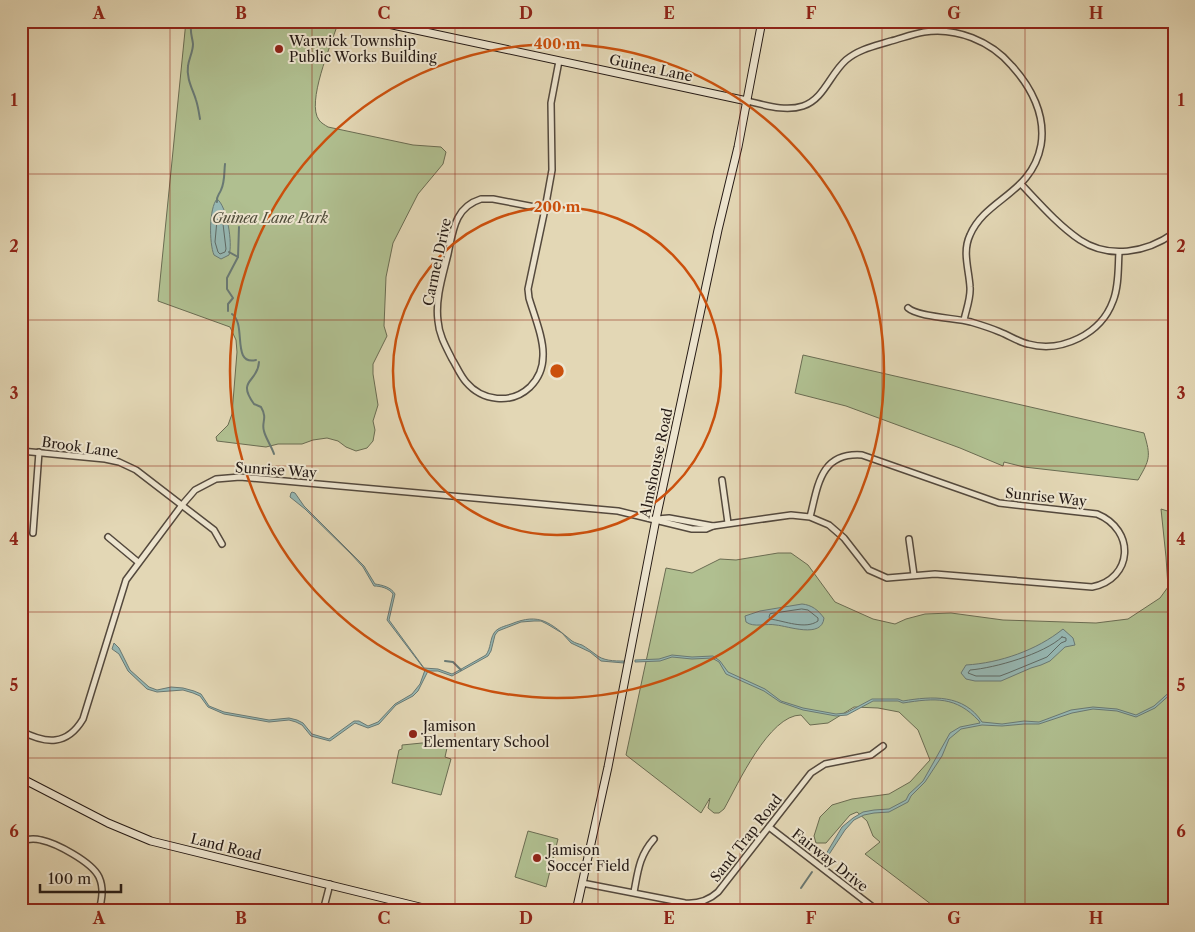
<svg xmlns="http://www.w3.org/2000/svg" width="1195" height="932" font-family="'Libre Caslon Text',serif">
  <rect width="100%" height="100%" fill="#e3d7b5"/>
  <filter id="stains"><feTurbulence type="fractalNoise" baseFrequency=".004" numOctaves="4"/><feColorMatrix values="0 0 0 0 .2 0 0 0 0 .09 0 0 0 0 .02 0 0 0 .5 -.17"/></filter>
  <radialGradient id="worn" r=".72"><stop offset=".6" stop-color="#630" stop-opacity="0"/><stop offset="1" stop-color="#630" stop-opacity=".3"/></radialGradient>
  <g fill="#b0bf90" stroke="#6a6c52">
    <path d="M186 21H327L326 29 333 23 337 26C331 45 306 103 319 120 321 123 325 125 328 127L413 145 441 147 446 152 443 164 418 194 393 243 386 277 384 326 387 336 373 364V374L378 405 373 421 375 430 373 441 367 448 356 451 346 447 338 441 327 438 313 440 302 444H278L266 447 217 441 216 437 228 425 232 414 237 352 236 340 230 327 158 301Z"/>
    <path d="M803 355 1144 433C1151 457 1150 459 1138 480L1024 467 1004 462 1003 466 960 448 846 406 795 393Z"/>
    <path d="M1161 509 1174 513V911H940L865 854 880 842 873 836 867 821 857 812 850 815 826 843H816L814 836 820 817 832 805 852 799 889 794 910 782 930 760 918 730 899 712 878 708 854 707 828 723 810 725 801 715C769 715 738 784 724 809L719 813H714L708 808 710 798 701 813 626 755 666 568 692 573 720 559 736 560 778 553H791L808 565 835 602 873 619 895 624 906 619 925 614 951 613 1003 620 1096 623 1128 619 1160 598 1168 587 1166 557Z"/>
    <polygon points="422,743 436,743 437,746 447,748 445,757 451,759 441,795 392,783 399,750 402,749 402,745"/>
    <polygon points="528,831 558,839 546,887 515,877"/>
  </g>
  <g fill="#96b8b4" stroke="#697974">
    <path d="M217 199C227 206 233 244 229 255L221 259 214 255C209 243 209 208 217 199Z"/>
    <path d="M292 492 295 493 304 506 364 566 375 584C382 585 391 587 395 594L389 620 424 668 438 669 452 674 456 672 486 655C491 648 490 639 494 633 497 628 505 626 511 624 540 612 550 623 572 641 575 643 579 644 582 645 587 648 591 651 595 654 603 661 614 661 624 661V663L601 661 590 652 571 643 562 633 547 624 541 621H534L521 622 498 631 495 635 491 651 488 656 452 676 438 671H428L418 691 413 696 396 705 379 724 368 728 355 723 330 741 311 736 302 725 296 722 289 720 269 722 224 714 208 707 200 696 193 693 183 690 157 692 147 689 128 671 119 654 112 649 114 643 119 648 130 670 149 687 157 690 171 687 183 688 194 691 201 694 209 706 224 712 269 720 289 718 297 720 303 723 312 734 329 739 354 721H359L368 726 378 722 395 704 412 694 420 684 425 670 387 620 393 594C389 588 380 586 374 586L363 567 351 554 305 509 290 497 291 493Z"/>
    <path d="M802 604C812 605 818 610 824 618 822 639 788 626 776 625 766 623 754 628 746 622L745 616 760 611Z"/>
    <path d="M1063 629 1073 638 1075 645 1065 647 1050 661 1041 665 1031 668 1001 681H975L966 679 961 673 966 665C1000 663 1037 650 1063 629Z"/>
    <path d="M672 655 692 657 713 656 720 661 728 672 765 689 781 701 803 708 836 714 846 713 872 699H898L903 701C932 696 964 694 982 722L1002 724 1024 721 1039 722 1071 710 1093 707 1117 709 1136 715 1154 706 1174 688V691L1155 708 1136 717 1117 711 1093 709 1072 713 1039 724H1024L1002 726 982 725 961 729 949 739 942 756 925 782 911 796 908 802 889 812 874 813 864 815 854 820 845 830 828 856 826 854 842 827 853 818 863 812 874 810 889 809 906 800 909 794 923 781 950 733 960 727 980 723 979 721C956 696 935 698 903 703L898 701H873L847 715 836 716 803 710 780 702 764 691 726 674 719 662 712 658 692 659 672 657 660 661 635 662V660L659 659Z"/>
  </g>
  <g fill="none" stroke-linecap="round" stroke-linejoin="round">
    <g stroke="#5e6964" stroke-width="1">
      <polygon points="220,218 223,224 226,249 225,252 220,254 218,252 215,242 217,220"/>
      <path d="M802 609 808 610 818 618V621C805 630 785 621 770 619L769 617 770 614Z"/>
      <path d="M1062 637 1066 638V641L1061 643 1047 657 1008 673 1000 676H976L968 673 970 670C995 668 1044 654 1062 637Z"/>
    </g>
    <g stroke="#697974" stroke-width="2">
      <path d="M192 21C189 31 192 35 193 44 193 52 189 58 188 66 186 78 193 90 196 100 198 106 199 113 200 119"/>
      <path d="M217 202C216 196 219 195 221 190 225 182 224 172 225 164"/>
      <polyline points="229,252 238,257"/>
      <polyline points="228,311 228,304 233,298 227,289 227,278 238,257 239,227"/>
      <path d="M232 314C247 324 231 366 256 360"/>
      <path d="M259 362C258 383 236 379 254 404L261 407C268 419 261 422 264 431 265 437 272 447 274 454"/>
      <polyline points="445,661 453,662 461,670"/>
      <polyline points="801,888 812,872"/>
    </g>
    <defs>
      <g id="street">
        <path d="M747 101C765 105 785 112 803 106 824 99 830 74 846 60 859 49 875 46 891 41 902 38 913 34 924 32 956 27 991 41 1012 66 1031 87 1046 115 1041 145 1032 194 986 198 970 235 962 252 969 269 970 287 971 298 966 310 964 320"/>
        <path d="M1021 184C1039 203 1058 225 1080 240 1109 259 1146 253 1174 233"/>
        <path d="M481 199H493L545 209 528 289 529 298C534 315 544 339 543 356 543 368 538 379 530 387 511 405 482 401 466 382 460 375 457 367 452 359 446 347 439 335 438 321 435 299 443 275 448 254 453 230 455 207 481 199Z"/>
        <polyline points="545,209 552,170 551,103 559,61"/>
        <path d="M908 308C918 317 955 318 971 322 981 325 991 328 1000 332 1010 336 1019 342 1028 344 1062 353 1101 334 1113 301 1119 286 1118 268 1119 252"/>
        <polyline points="21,451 105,459 119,462 136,470 214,530 222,544"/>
        <polyline points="722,480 728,523"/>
        <polyline points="657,519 669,518 713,526"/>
        <polyline points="33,533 39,452"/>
        <polyline points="108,537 138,562"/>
        <polyline points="909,539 914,575"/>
        <path d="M21 731C46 744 67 746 83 719L126 580 182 505 195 490 216 479 240 477 618 511 692 529H706L713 526 791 515 810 517 829 525 844 538 869 570 887 578 935 574 1092 587C1133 579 1136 530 1097 514L999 503 862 455C820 452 818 486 810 517"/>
        <polyline points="769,827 878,911"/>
        <path d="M21 841C27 839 34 838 41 840 56 843 92 862 99 877 104 888 102 899 99 911"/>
        <path d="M582 883 685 903C698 904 708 901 718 892L811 773 825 764 871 755 883 746"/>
        <path d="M634 892C638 871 639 856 654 839"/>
        <polyline points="21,901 22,903"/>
        <polyline points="323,911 330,884"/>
      </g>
      <g id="secondary">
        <polyline points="374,21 747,101"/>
        <polyline points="21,778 108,823 151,841 436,911"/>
        <polyline points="576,911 608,767 656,519 718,230 738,147 762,21"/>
      </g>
    </defs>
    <use href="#street" stroke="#54493d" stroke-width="8"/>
    <use href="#secondary" stroke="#251a15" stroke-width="9"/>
    <use href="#street" stroke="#ede5cf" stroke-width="5"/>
    <use href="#secondary" stroke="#ede5cf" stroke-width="7"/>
  </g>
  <path fill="none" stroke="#8f2418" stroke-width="1" stroke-opacity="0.55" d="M170 21V911M312 21V911M455 21V911M598 21V911M740 21V911M882 21V911M1025 21V911M21 174H1174M21 320H1174M21 466H1174M21 612H1174M21 758H1174"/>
  <g fill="none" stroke="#cb500d" stroke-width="2.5">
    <circle cx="557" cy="371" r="164"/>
    <circle cx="557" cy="371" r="327"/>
  </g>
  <g fill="#8f2418" stroke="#ede5cf" stroke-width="2">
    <circle cx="279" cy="49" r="5"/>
    <circle cx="413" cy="734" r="5"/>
    <circle cx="537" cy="858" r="5"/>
  </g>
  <g text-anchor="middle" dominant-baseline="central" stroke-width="4" stroke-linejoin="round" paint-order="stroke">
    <g font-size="14" fill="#251a15" stroke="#ede5cf" text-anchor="start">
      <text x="289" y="41">Warwick Township<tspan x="289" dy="16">Public Works Building</tspan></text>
      <text x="423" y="726">Jamison<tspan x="423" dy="16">Elementary School</tspan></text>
      <text x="547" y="850">Jamison<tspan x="547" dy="16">Soccer Field</tspan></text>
    </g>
    <g font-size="14" fill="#251a15" stroke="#ede5cf">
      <text transform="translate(651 68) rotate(12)">Guinea Lane</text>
      <text transform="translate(437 262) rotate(-78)">Carmel Drive</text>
      <text transform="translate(80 447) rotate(8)">Brook Lane</text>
      <text transform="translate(656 463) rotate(-78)">Almshouse Road</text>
      <text transform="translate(276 470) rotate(4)">Sunrise Way</text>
      <text transform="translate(1046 497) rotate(6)">Sunrise Way</text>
      <text transform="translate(746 838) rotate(-52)">Sand Trap Road</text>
      <text transform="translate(226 847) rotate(14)">Land Road</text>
      <text transform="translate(830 860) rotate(38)">Fairway Drive</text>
    </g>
    <g font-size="14" font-style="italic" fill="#4f4c3a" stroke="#ede5cf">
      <text x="270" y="218">Guinea Lane Park</text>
    </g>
  </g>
  <circle cx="557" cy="371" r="8" fill="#cb500d" stroke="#ede5cf" stroke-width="2.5"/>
  <g font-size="15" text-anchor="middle" font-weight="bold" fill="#cb500d" stroke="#ede5cf" stroke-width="4" stroke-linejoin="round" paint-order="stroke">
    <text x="557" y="49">400 m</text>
    <text x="557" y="212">200 m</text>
  </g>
  <rect width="1195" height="932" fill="none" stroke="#e3d7b5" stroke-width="55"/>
  <path d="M40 884v8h81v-8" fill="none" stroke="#251a15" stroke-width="2.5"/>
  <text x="48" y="884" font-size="15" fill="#251a15" stroke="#ede5cf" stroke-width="4" paint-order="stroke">100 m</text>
  <rect x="28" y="28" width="1140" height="876" fill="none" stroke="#8f2418" stroke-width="2"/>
  <g font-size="16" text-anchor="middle" font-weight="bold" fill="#8f2418">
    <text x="99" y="19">A</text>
    <text x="241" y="19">B</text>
    <text x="384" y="19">C</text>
    <text x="526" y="19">D</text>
    <text x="669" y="19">E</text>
    <text x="811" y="19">F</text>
    <text x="954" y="19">G</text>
    <text x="1096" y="19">H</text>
    <text x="14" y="106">1</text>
    <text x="1181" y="106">1</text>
    <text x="14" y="252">2</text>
    <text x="1181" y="252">2</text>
    <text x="14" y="399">3</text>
    <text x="1181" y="399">3</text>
    <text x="14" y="545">4</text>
    <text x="1181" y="545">4</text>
    <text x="14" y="691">5</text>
    <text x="1181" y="691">5</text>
    <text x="14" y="837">6</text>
    <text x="1181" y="837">6</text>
    <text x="99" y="924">A</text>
    <text x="241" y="924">B</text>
    <text x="384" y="924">C</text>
    <text x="526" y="924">D</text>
    <text x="669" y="924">E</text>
    <text x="811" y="924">F</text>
    <text x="954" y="924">G</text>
    <text x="1096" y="924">H</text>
  </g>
  <rect width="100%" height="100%" filter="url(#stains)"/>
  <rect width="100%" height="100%" fill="url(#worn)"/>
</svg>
